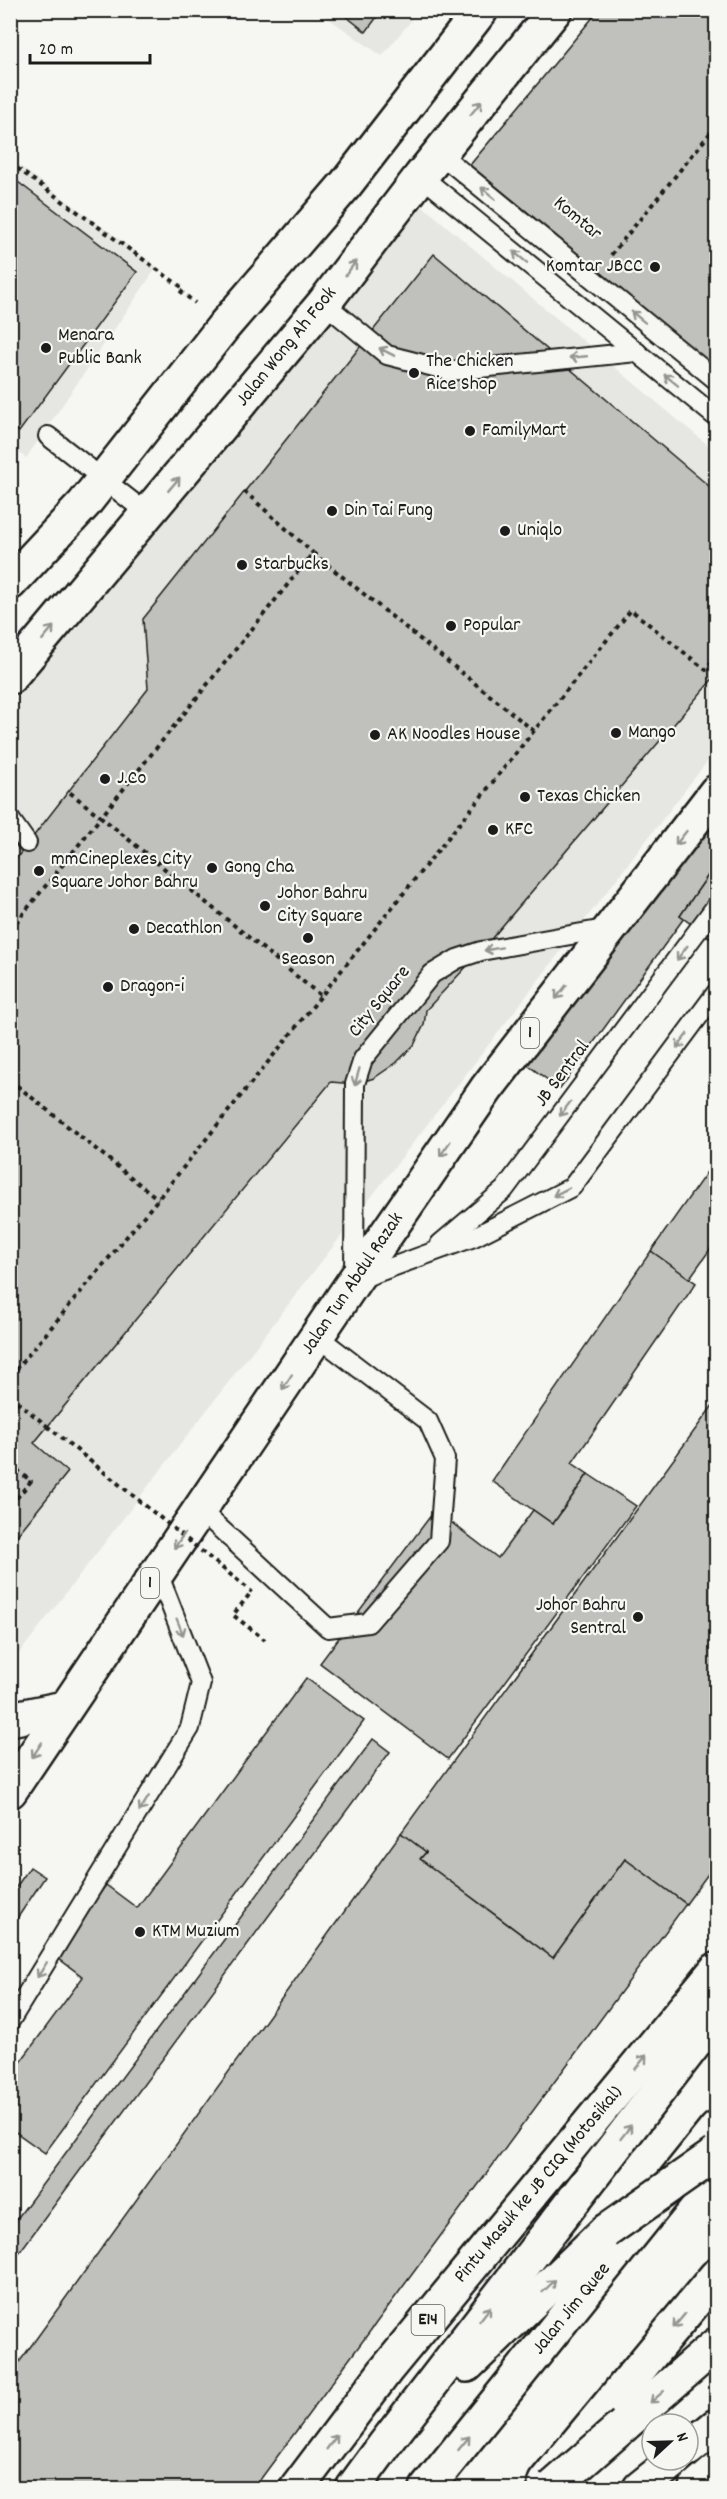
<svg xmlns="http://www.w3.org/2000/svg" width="727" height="2499" font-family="Dekko,sans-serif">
  <rect width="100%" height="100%" fill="#f6f6f2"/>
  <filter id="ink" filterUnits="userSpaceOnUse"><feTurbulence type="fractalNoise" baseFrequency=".0167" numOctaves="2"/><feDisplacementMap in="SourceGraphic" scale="12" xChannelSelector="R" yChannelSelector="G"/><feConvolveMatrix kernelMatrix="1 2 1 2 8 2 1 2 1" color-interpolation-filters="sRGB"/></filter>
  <g filter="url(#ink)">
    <g fill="#e6e6e2">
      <polygon points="318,11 419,11 382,56"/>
      <polygon points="10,159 157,267 26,458 11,447"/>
      <polygon points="419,203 716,452 716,750 11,1664 11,704"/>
    </g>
    <g fill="#c0c0bd" stroke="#1c1c1c" stroke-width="1.5">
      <polygon points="338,10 382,10 366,32"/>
      <polygon points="599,10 716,10 716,368 470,165"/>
      <polygon points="10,176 137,272 19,432 10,425"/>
      <polygon points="434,254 716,492 716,675 481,951 426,1010 424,1025 414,1045 396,1063 374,1078 355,1084 331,1082 34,1443 68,1472 10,1544 10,860 15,860 148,689 143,619"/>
      <polygon points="716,800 716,864 680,916 684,918 560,1089 525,1063"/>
      <polygon points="716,864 716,942 680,916"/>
      <polygon points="716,1159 716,1241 689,1279 651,1251"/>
      <polygon points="651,1251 696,1283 572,1463 588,1474 553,1524 492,1481"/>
      <polygon points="716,1401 716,1863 686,1904 625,1859 553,1958 420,1859 426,1852 401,1833"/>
      <polygon points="588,1474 636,1506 448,1759 320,1663 435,1510 498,1558 533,1510 553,1524"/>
      <polygon points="306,1678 364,1721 45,2153 10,2128 10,2076 83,1977 54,1955 106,1885 137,1908"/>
      <polygon points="373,1739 390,1752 10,2265 10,2228"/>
      <polygon points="401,1833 426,1852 420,1859 553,1958 625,1859 686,1904 254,2488 10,2488 10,2375"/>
      <polygon points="30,1867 45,1877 10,1929 10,1896"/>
    </g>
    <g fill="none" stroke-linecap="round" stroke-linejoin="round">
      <defs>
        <g id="lane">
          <polyline points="439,153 716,380"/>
          <polyline points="421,176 716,417"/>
          <polyline points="324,303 387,355 450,371 637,352"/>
          <polyline points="48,436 148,514"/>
          <polyline points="10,819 27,843"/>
          <polyline points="610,928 481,951 457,959 432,974 363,1059 355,1084 354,1281 474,1237 572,1187 716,993"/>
          <polyline points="440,1244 504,1190 716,906"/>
          <polyline points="200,1510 328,1628 368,1623 439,1541 445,1459 428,1421 317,1336"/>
          <polyline points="10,2021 190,1728 201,1683 158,1573"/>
        </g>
        <g id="street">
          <polyline points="10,583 84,504 224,326 346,184 481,10"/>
          <polyline points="10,1719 64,1708"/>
        </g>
        <g id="secondary">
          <polyline points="545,2482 716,2276"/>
          <polyline points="427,2488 716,2129"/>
        </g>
        <g id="primary">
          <polyline points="10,677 324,303 421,176 555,10"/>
          <polyline points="10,1791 354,1281 487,1088 716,792"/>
        </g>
        <g id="highway">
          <polyline points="467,2365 606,2231"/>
          <polyline points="624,2425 716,2345"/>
          <polyline points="688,2449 716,2426"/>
          <polyline points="297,2488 386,2370 716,1970"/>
          <polyline points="353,2488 386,2443 716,2016"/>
          <polyline points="640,2488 675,2460"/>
          <polyline points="696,2488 716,2471"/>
        </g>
      </defs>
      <use href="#lane" stroke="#1c1c1c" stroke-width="22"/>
      <use href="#street" stroke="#1c1c1c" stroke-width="38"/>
      <use href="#secondary" stroke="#1c1c1c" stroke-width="38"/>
      <use href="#primary" stroke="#1c1c1c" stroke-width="38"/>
      <use href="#highway" stroke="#1c1c1c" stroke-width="38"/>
      <g stroke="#1c1c1c" stroke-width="4" stroke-dasharray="4.5 4.5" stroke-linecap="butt">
        <polyline points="10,163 180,286 178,289 195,303"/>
        <polyline points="611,255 716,126"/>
        <polyline points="244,491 313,553"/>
        <polyline points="534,731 313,553 101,817 321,996 631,610 706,670 716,657"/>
        <polyline points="10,930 101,817 68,791"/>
        <polyline points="10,1080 158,1199"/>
        <polyline points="10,1377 158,1199 321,996"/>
        <polyline points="10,1396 47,1426"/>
        <polyline points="10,1464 31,1481 10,1506"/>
        <polyline points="249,1595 233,1615 265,1640"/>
      </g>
      <use href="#lane" stroke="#f6f6f2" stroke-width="18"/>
      <use href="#street" stroke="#f6f6f2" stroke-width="33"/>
      <use href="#secondary" stroke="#f6f6f2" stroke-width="33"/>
      <use href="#primary" stroke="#f6f6f2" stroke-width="33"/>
      <use href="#highway" stroke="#f6f6f2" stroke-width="33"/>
      <defs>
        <g id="highway-bridge">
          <polyline points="606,2231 716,2154"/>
          <polyline points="552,2488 624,2425"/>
        </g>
      </defs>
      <use href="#highway-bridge" stroke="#1c1c1c" stroke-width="38" stroke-linecap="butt"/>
      <polyline stroke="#1c1c1c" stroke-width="4" stroke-dasharray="4.5 4.5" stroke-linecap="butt" points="47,1426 252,1592"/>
      <use href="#highway-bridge" stroke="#f6f6f2" stroke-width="33"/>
    </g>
    <defs><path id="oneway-shaft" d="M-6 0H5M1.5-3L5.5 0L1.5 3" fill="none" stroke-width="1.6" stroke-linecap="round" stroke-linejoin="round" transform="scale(1.5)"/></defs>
    <g stroke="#949492">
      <use href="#oneway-shaft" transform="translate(476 108) rotate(-51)"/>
      <use href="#oneway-shaft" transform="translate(488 193) rotate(-141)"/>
      <use href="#oneway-shaft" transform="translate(520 257) rotate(-141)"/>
      <use href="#oneway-shaft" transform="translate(351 268) rotate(-53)"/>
      <use href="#oneway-shaft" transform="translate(638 317) rotate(-141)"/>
      <use href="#oneway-shaft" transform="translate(387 352) rotate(-153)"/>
      <use href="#oneway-shaft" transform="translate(578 357) rotate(175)"/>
      <use href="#oneway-shaft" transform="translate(671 380) rotate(-141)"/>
      <use href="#oneway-shaft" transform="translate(174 484) rotate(-50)"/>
      <use href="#oneway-shaft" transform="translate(48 633) rotate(-50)"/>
      <use href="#oneway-shaft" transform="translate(681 838) rotate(128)"/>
      <use href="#oneway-shaft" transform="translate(493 949) rotate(170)"/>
      <use href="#oneway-shaft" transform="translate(682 953) rotate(127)"/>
      <use href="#oneway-shaft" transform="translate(561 992) rotate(128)"/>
      <use href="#oneway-shaft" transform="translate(682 1041) rotate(127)"/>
      <use href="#oneway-shaft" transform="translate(357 1077) rotate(106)"/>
      <use href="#oneway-shaft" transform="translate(565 1109) rotate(127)"/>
      <use href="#oneway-shaft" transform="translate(445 1149) rotate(125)"/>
      <use href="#oneway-shaft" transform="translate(561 1192) rotate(153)"/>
      <use href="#oneway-shaft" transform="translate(287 1382) rotate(123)"/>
      <use href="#oneway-shaft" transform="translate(179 1541) rotate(124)"/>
      <use href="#oneway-shaft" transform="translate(180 1627) rotate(68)"/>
      <use href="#oneway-shaft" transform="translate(37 1750) rotate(123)"/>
      <use href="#oneway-shaft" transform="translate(144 1804) rotate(122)"/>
      <use href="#oneway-shaft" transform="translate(42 1970) rotate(122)"/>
      <use href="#oneway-shaft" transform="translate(641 2062) rotate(-51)"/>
      <use href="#oneway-shaft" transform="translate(626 2132) rotate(-52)"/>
      <use href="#oneway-shaft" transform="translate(549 2286) rotate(-44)"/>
      <use href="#oneway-shaft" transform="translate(485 2314) rotate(-52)"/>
      <use href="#oneway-shaft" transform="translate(679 2321) rotate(130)"/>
      <use href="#oneway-shaft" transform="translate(657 2397) rotate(139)"/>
      <use href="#oneway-shaft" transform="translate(332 2442) rotate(-53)"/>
      <use href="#oneway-shaft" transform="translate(464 2443) rotate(-51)"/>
    </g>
  </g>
  <g fill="#1c1c1c" stroke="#f6f6f2" stroke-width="2">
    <circle cx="655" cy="267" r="6"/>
    <circle cx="46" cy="348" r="6"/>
    <circle cx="414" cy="373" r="6"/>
    <circle cx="470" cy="431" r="6"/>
    <circle cx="332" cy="511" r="6"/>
    <circle cx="505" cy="531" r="6"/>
    <circle cx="242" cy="565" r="6"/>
    <circle cx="451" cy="626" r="6"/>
    <circle cx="616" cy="733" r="6"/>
    <circle cx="375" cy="735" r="6"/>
    <circle cx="105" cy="779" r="6"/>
    <circle cx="525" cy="797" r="6"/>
    <circle cx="493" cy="830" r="6"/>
    <circle cx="212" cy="868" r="6"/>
    <circle cx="39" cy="871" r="6"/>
    <circle cx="265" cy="906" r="6"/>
    <circle cx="134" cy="929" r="6"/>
    <circle cx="308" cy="938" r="6"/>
    <circle cx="108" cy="987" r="6"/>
    <circle cx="638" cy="1617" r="6"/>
    <circle cx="140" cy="1932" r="6"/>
  </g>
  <g text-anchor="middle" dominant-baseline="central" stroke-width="4.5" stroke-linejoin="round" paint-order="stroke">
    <g fill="#f6f6f2" stroke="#5d5d5c" stroke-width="1.5">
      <rect x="521" y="1018" width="18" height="30" rx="4.5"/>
      <rect x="141" y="1568" width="18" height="30" rx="4.5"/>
      <rect x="411.5" y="2305" width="33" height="30" rx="4.5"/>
    </g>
    <g font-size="18" font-weight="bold" fill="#1c1c1c">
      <text x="530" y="1033">1</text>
      <text x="150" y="1583">1</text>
      <text x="428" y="2320">E14</text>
    </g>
    <g font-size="20" fill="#1c1c1c" stroke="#f6f6f2">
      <text transform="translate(577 219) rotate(40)">Komtar</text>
      <text transform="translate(287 347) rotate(-51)">Jalan Wong Ah Fook</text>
      <text transform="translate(380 1002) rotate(-51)">City Square</text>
      <text transform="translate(563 1074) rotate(-53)">JB Sentral</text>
      <text transform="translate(353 1284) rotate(-56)">Jalan Tun Abdul Razak</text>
      <text transform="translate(539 2185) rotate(-50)">Pintu Masuk ke JB CIQ (Motosikal)</text>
      <text transform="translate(572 2309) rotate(-51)">Jalan Jim Quee</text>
    </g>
    <g font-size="20" fill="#1c1c1c" stroke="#f6f6f2" text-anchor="start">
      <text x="643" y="267" text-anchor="end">Komtar JBCC</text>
      <text x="58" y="336">Menara<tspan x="58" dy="23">Public Bank</tspan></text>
      <text x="426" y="362">The Chicken<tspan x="426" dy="23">Rice Shop</tspan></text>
      <text x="482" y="431">FamilyMart</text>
      <text x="344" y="511">Din Tai Fung</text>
      <text x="517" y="531">Uniqlo</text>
      <text x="254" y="565">Starbucks</text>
      <text x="463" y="626">Popular</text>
      <text x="628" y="733">Mango</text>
      <text x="387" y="735">AK Noodles House</text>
      <text x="117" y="779">J.Co</text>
      <text x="537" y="797">Texas Chicken</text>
      <text x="505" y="830">KFC</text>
      <text x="51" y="860">mmCineplexes City<tspan x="51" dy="23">Square Johor Bahru</tspan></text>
      <text x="224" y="868">Gong Cha</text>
      <text x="277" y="894">Johor Bahru<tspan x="277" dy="23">City Square</tspan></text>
      <text x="146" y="929">Decathlon</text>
      <text x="308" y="960" text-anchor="middle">Season</text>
      <text x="120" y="987">Dragon-i</text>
      <text x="626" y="1606" text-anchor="end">Johor Bahru<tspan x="626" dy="23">Sentral</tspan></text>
      <text x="152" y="1932">KTM Muzium</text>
    </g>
  </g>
  <rect width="727" height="2499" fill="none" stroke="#f6f6f2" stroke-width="36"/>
  <rect x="18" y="18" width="691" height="2463" fill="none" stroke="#1c1c1c" stroke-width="2" filter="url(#ink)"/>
  <g transform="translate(670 2442) rotate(68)"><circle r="28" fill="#f6f6f2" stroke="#9f9f9c" stroke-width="1.5"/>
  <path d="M0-4.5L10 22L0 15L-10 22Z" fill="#1c1c1c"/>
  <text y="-9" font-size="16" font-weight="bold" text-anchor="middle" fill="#1c1c1c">N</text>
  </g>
  <path d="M30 54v9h120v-9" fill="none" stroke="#1c1c1c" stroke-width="3"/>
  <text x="39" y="54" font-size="18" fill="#1c1c1c" stroke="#f6f6f2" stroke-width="4.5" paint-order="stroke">20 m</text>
</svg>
